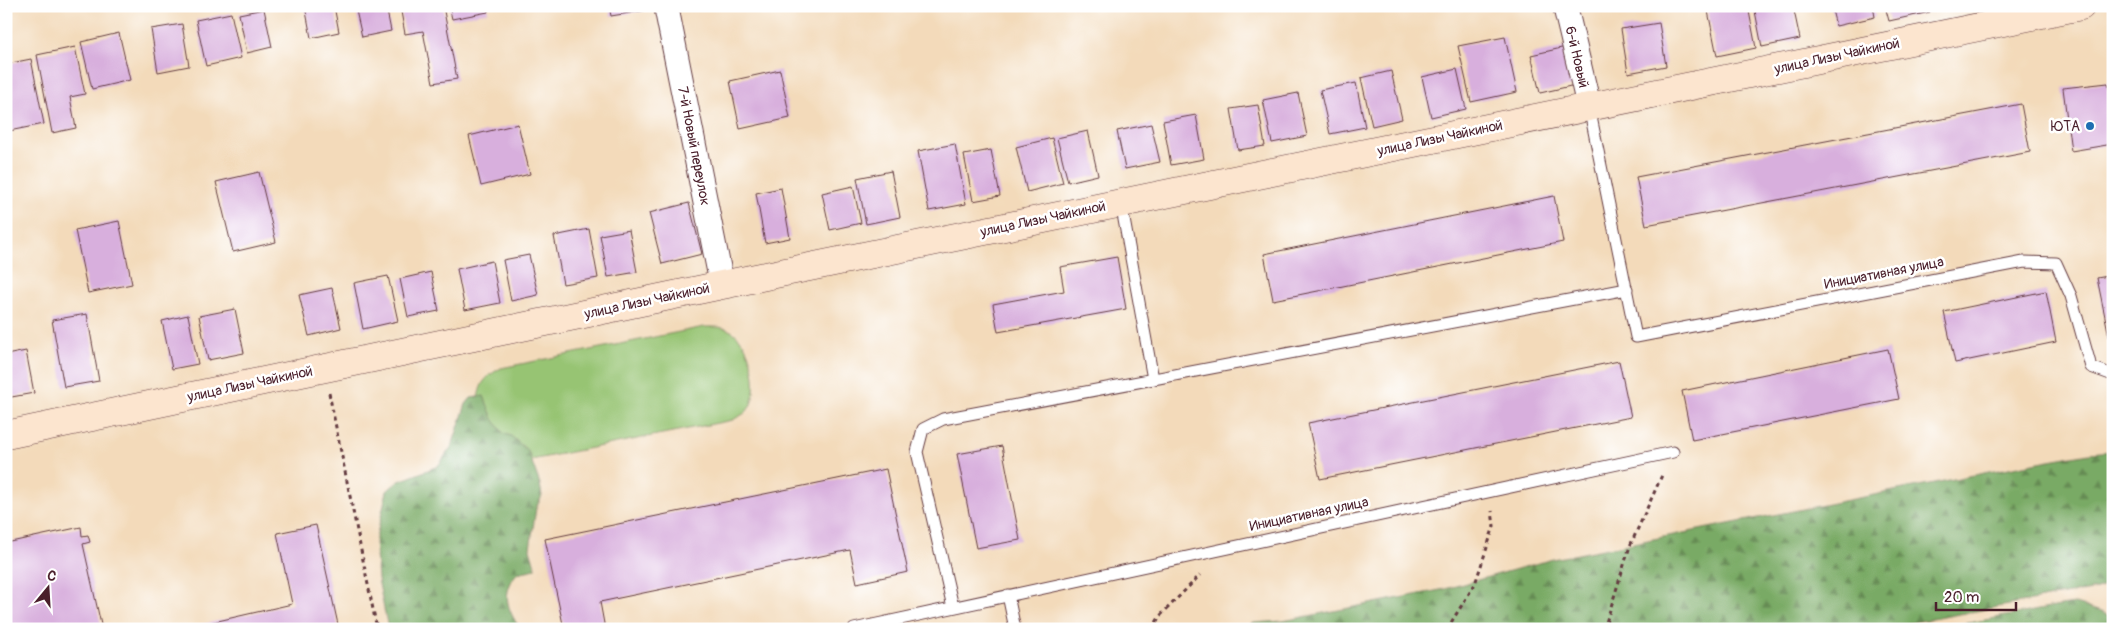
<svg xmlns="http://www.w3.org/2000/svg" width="2119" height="635" font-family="Pangolin,sans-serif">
  <defs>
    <pattern id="forest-firs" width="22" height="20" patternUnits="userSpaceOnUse" patternTransform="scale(1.25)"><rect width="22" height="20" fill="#79aa65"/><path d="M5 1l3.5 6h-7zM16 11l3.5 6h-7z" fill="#658a53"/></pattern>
  </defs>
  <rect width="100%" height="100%" fill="#fff"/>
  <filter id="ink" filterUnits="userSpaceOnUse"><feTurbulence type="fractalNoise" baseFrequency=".02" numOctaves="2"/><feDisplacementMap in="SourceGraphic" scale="10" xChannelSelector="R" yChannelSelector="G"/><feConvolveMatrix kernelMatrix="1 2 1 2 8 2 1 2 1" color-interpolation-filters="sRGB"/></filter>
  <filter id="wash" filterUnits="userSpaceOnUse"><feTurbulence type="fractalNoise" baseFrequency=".0096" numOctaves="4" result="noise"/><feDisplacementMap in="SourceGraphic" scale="20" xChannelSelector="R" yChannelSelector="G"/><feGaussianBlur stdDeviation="1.12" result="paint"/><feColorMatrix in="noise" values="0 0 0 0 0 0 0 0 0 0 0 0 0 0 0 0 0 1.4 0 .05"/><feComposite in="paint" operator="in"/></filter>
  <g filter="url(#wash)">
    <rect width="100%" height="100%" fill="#f3daba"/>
    <path fill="#97c473" stroke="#70724f" d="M704 327C714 327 722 326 731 331 752 342 763 394 746 412 743 415 737 417 733 420L526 461 477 404C480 384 483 378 501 368Z"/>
    <g fill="url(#forest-firs)" stroke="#626448">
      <path d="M484 396 493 419 503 433 511 436 528 451 540 484 542 496 536 508 530 549 536 569 517 573C501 594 507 608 520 629H388L378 579 375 542 387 491 397 482 438 466 452 446 466 404 471 398Z"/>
      <polygon points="2113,451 2113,583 2097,589 1877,629 1242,629 1254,623 1283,621 1445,589 1553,559 2044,461 2089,453"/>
      <polygon points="2075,604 2098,611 2113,617 2113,629 1936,629 2060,606"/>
    </g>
    <g id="blocks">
      <g fill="#d8afdd">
        <polygon points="305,6 334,6 339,32 311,38"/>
        <polygon points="355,6 386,6 391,31 362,37"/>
        <polygon points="400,6 443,6 457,79 433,83 423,31 405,34"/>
        <polygon points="449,6 487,6 488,12 452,19"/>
        <polygon points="609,6 654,6 654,9 611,16"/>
        <polygon points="1707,6 1748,6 1756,48 1717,56"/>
        <polygon points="1754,6 1793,6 1800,39 1762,47"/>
        <polygon points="1831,6 1873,6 1875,17 1836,26"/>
        <polygon points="1885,6 1929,6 1930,12 1889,21"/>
        <polygon points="264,9 272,47 247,53 239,14"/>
        <polygon points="231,13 241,58 206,66 196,20"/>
        <polygon points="1659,23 1666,66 1628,73 1621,29"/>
        <polygon points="182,24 189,66 158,72 151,29"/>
        <polygon points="119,33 130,80 92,89 81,42"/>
        <polygon points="1505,37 1517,92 1471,102 1458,46"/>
        <polygon points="75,47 85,94 70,97 76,128 52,133 37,55"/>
        <polygon points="1566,47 1575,85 1540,93 1531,55"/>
        <polygon points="31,59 44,124 9,131 6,116 6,64"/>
        <polygon points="1457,69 1466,109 1431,117 1422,77"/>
        <polygon points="780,70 790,118 740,129 730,81"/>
        <polygon points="1391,71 1402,119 1372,126 1361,78"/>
        <polygon points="1356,83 1365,127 1330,134 1320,90"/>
        <polygon points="2108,83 2113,108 2113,144 2071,151 2063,88"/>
        <polygon points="1298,93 1307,136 1272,143 1263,100"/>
        <polygon points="2021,104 2030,152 1646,225 1636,177"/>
        <polygon points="1258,105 1265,146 1238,150 1231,109"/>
        <polygon points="1196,115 1204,159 1171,165 1163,121"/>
        <polygon points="518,124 530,174 481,186 469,136"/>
        <polygon points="1151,124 1160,162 1125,169 1117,131"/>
        <polygon points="1088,131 1098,175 1068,182 1057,138"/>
        <polygon points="1052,138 1063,183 1027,192 1016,147"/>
        <polygon points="955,144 966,204 929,211 918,151"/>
        <polygon points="991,150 1000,196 973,201 964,155"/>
        <polygon points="891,171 900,217 866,224 857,178"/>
        <polygon points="259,172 276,242 233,252 216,182"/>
        <polygon points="853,186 861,223 830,230 822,193"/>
        <polygon points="781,188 790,238 765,243 756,193"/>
        <polygon points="1554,196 1563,242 1273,300 1264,254"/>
        <polygon points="689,203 702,254 662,264 649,213"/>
        <polygon points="119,221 132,284 88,293 75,230"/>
        <polygon points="589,229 598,278 563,284 554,236"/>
        <polygon points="629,230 637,272 608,277 600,235"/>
        <polygon points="529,255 538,295 511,301 503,260"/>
        <polygon points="1117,257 1126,309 998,332 993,304 1064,291 1060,267"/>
        <polygon points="492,261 500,303 465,310 457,269"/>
        <polygon points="431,272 439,311 408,317 400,279"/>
        <polygon points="2113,275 2113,351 2112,351 2097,278"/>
        <polygon points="388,276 398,321 363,329 354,283"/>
        <polygon points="332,288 341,328 309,336 299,295"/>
        <polygon points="2046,291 2056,342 1955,363 1944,312"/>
        <polygon points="235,309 244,353 208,360 199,316"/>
        <polygon points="87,314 99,381 64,387 52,320"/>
        <polygon points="188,315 198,364 172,369 162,321"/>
        <polygon points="1888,349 1899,399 1692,440 1682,391"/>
        <polygon points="26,351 34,393 6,398 6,355"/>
        <polygon points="1619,361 1631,417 1320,479 1308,423"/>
        <polygon points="1002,446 1020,540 976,548 957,454"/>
        <polygon points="886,469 908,572 857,583 850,550 600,602 605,629 564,629 545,539"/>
        <polygon points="316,525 339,629 183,629 292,604 277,533"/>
        <polygon points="81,527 82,536 88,535 90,542 83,544 102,629 6,629 6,543"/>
      </g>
    </g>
  </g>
  <g filter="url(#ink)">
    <use href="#blocks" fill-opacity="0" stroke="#633b40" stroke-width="1"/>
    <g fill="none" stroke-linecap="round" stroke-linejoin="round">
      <defs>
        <g id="service">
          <polyline points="1589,107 1636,337 2024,262 2056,263 2071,296 2091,367 2113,375"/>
          <polyline points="1121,203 1153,379"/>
          <polyline points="1008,595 1015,629"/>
          <polyline points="953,607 917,452 923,429 943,419 1627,289"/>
          <polyline points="854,629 1673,452"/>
        </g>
        <g id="minor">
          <polyline points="666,6 722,285"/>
          <polyline points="1565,6 1589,107"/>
        </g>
        <polyline id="secondary" points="6,435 722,285 2081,6"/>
      </defs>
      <use href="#service" stroke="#633b40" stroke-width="13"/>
      <use href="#minor" stroke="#633b40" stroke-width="26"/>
      <use href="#secondary" stroke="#633b40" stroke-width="29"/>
      <g stroke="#633b40" stroke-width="3" stroke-dasharray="4 4" stroke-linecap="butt">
        <polyline points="329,393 377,629"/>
        <polyline points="1152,629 1160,616 1200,575"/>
        <polyline points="1447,629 1475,584 1494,526 1492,511"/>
        <polyline points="1604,629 1630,546 1663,473"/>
      </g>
      <use href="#service" stroke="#fff" stroke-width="11"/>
      <use href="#minor" stroke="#fff" stroke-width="24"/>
      <use href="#secondary" stroke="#fce5cf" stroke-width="28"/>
    </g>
  </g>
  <circle fill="#1f6fb2" stroke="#fff" stroke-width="2" cx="2090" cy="126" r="5"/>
  <g text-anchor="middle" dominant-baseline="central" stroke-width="5" stroke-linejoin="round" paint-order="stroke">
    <g font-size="14" fill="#4a1f2b" stroke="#fff">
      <text transform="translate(1837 56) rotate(-12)">улица Лизы Чайкиной</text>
      <text transform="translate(1577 57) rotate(77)">6-й Новый</text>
      <text transform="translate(1440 138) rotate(-12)">улица Лизы Чайкиной</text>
      <text transform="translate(694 146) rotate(79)">7-й Новый переулок</text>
      <text transform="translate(1043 219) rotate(-12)">улица Лизы Чайкиной</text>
      <text transform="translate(1884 273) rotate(-11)">Инициативная улица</text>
      <text transform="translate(647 301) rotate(-12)">улица Лизы Чайкиной</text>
      <text transform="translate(250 384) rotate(-12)">улица Лизы Чайкиной</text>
      <text transform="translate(1309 514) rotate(-12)">Инициативная улица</text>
    </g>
    <g font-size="14" fill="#4a1f2b" stroke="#fff" text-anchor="end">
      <text x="2080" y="126">ЮТА</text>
    </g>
  </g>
  <rect width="2119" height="635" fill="none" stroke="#fff" stroke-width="25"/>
  <g transform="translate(48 588) rotate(18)" stroke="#ffffff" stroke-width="4" paint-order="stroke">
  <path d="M0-4L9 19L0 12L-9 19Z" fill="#4a1f2b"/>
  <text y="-8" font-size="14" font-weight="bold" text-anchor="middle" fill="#4a1f2b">С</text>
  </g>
  <path d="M1936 602v8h80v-8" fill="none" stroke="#4a1f2b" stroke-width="2.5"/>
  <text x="1944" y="602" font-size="15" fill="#4a1f2b" stroke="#ffffff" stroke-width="4" paint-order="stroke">20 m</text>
</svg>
